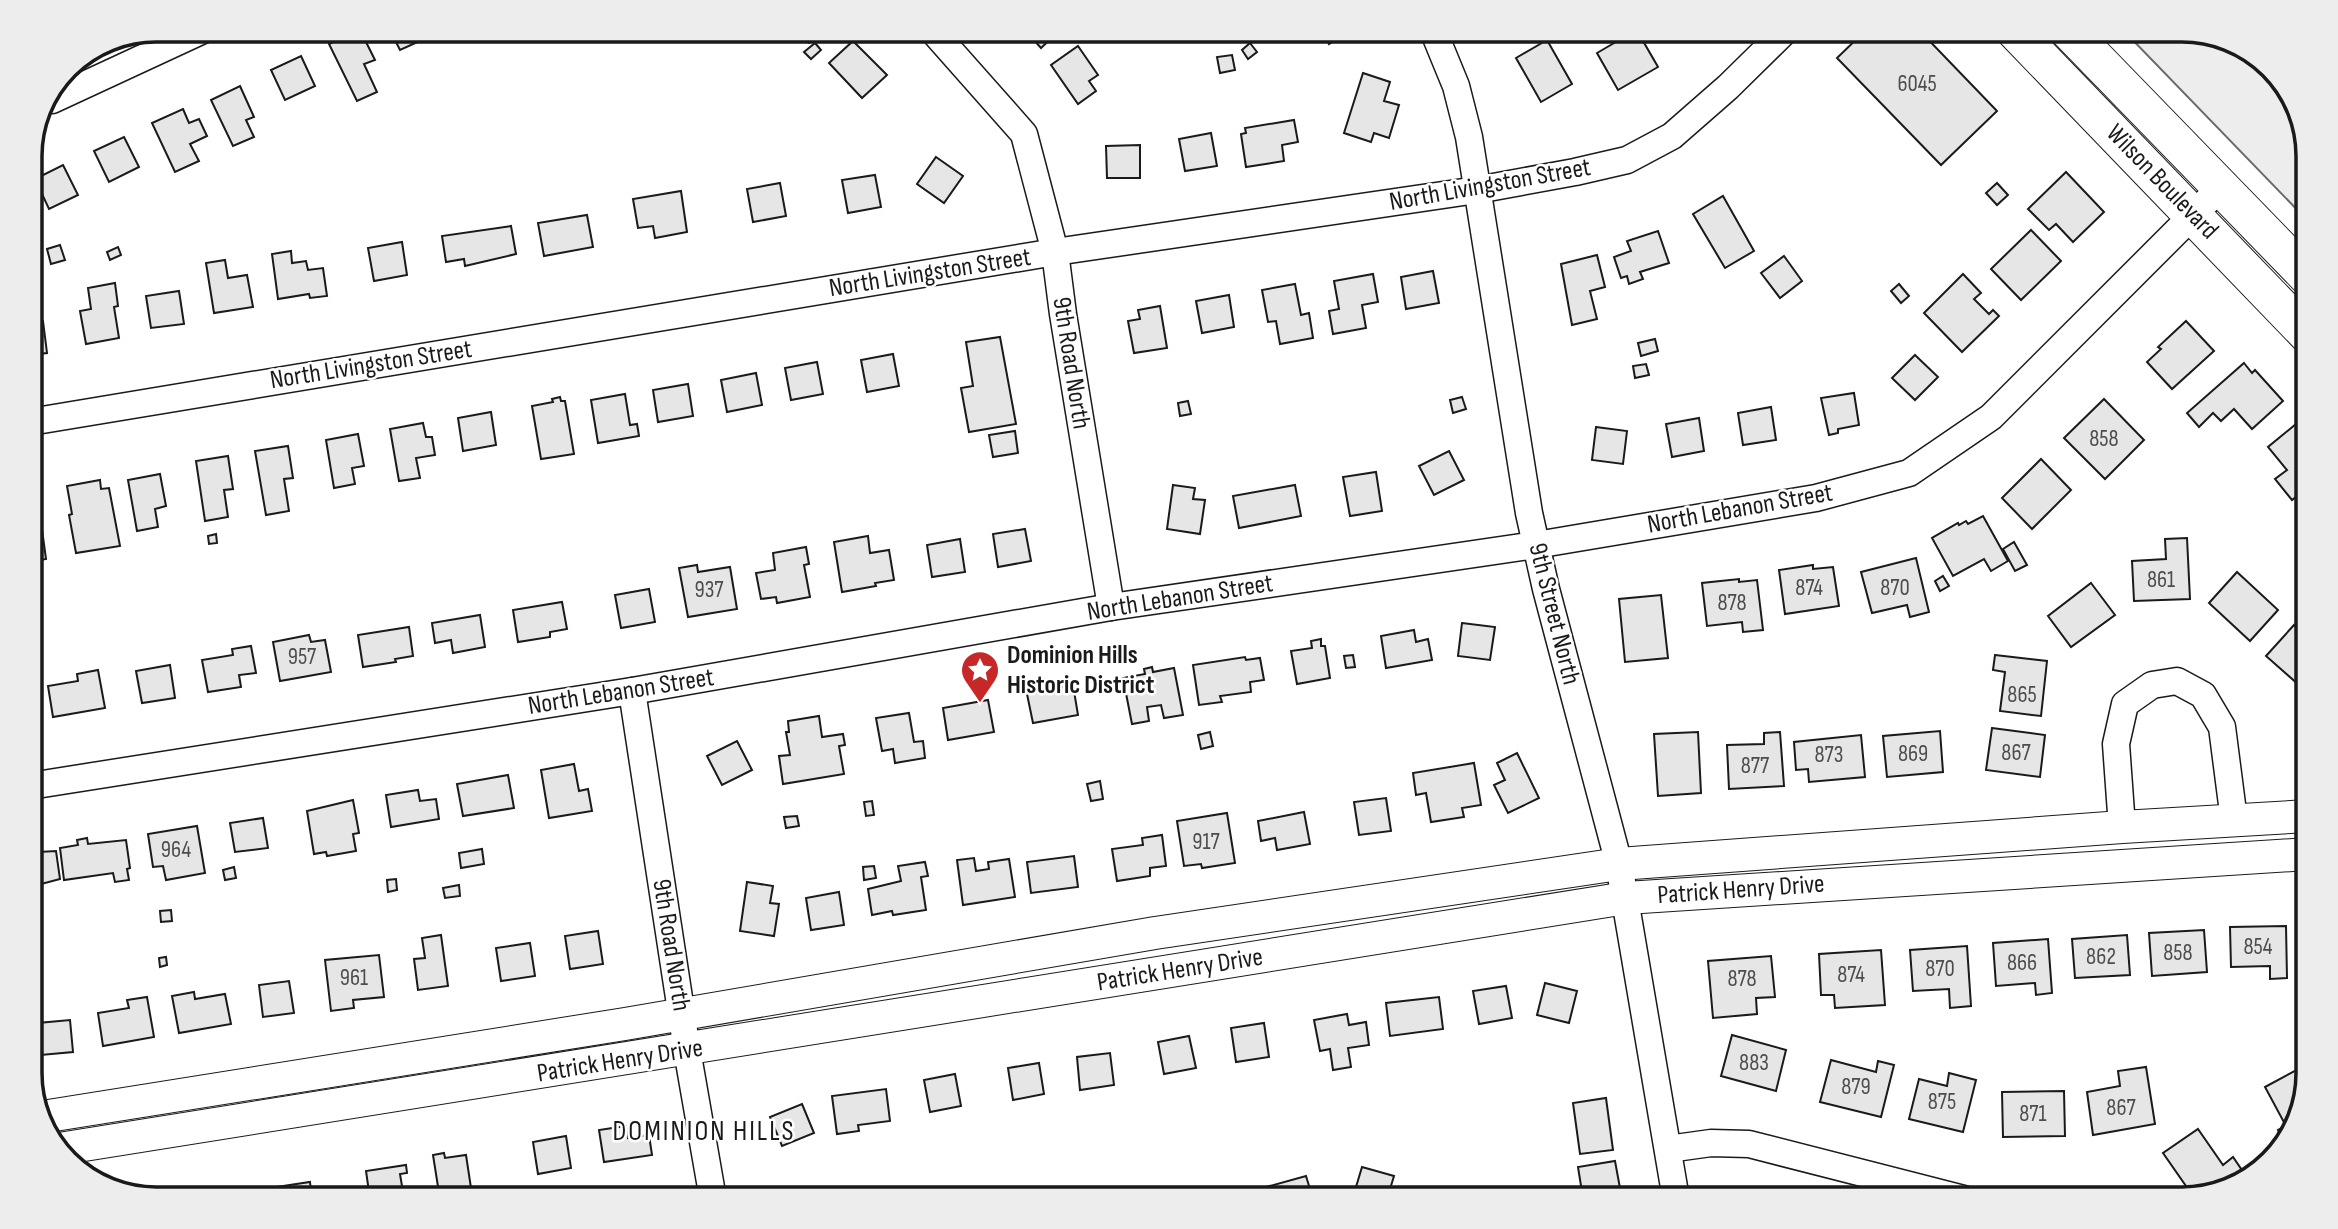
<svg xmlns="http://www.w3.org/2000/svg" width="2338" height="1229" font-family="'Sofia Sans Condensed',sans-serif">
  <rect width="100%" height="100%" fill="#fff"/>
  <polygon fill="#ededed" stroke="#6a6a6a" stroke-width="2" points="2123,30 2181,30 2238,43 2287,86 2308,149 2308,221"/>
  <g fill="#e6e6e6" stroke="#1a1a1a" stroke-width="2">
    <polygon points="360,30 375,60 364,64 377,92 357,101 329,44"/>
    <polygon points="390,30 428,30 431,36 400,50"/>
    <polygon points="465,30 489,30 469,38"/>
    <polygon points="797,30 825,30 809,43"/>
    <polygon points="1025,30 1058,30 1059,31 1041,48"/>
    <polygon points="1321,30 1351,30 1329,44"/>
    <polygon points="1616,30 1646,30 1639,34 1658,67 1618,90 1597,53 1621,39"/>
    <polygon points="1866,30 1919,30 1997,111 1941,165 1837,58"/>
    <polygon points="1547,40 1572,84 1541,102 1516,58"/>
    <polygon points="853,41 887,75 862,98 829,63"/>
    <polygon points="815,43 821,50 811,59 804,52"/>
    <polygon points="1250,43 1257,52 1248,59 1242,50"/>
    <polygon points="1078,46 1098,75 1089,81 1096,91 1078,104 1051,65"/>
    <polygon points="1232,55 1235,70 1220,73 1217,57"/>
    <polygon points="301,56 315,86 285,100 271,70"/>
    <polygon points="1363,73 1390,82 1384,101 1399,105 1389,138 1374,133 1371,142 1344,133"/>
    <polygon points="240,86 254,117 246,120 254,137 233,146 211,100"/>
    <polygon points="183,109 189,123 199,119 207,136 190,144 199,161 175,172 152,123"/>
    <polygon points="1294,120 1298,142 1282,145 1284,161 1246,167 1241,134 1246,133 1245,128"/>
    <polygon points="1211,133 1217,166 1185,171 1179,139"/>
    <polygon points="124,137 139,167 109,182 94,151"/>
    <polygon points="1140,145 1140,178 1107,178 1106,146"/>
    <polygon points="936,157 963,176 944,203 917,184"/>
    <polygon points="63,165 78,195 49,209 35,179"/>
    <polygon points="2066,172 2104,212 2073,242 2056,224 2049,230 2028,209"/>
    <polygon points="875,175 881,207 848,213 842,180"/>
    <polygon points="780,183 786,216 753,222 747,189"/>
    <polygon points="1997,183 2008,195 1997,205 1986,193"/>
    <polygon points="681,191 687,232 655,238 653,226 638,228 633,199"/>
    <polygon points="1723,196 1754,251 1725,268 1693,214"/>
    <polygon points="587,215 593,247 544,256 538,223"/>
    <polygon points="511,226 516,254 465,266 464,259 446,262 442,236"/>
    <polygon points="2031,230 2061,261 2021,300 1991,269"/>
    <polygon points="1658,231 1669,263 1640,272 1643,279 1629,284 1627,276 1621,278 1614,257 1631,251 1627,241"/>
    <polygon points="402,242 407,275 374,281 368,248"/>
    <polygon points="60,245 65,260 51,264 47,249"/>
    <polygon points="118,247 121,255 110,260 107,252"/>
    <polygon points="291,251 292,263 306,261 308,270 323,268 327,296 310,298 309,294 278,299 272,254"/>
    <polygon points="1597,255 1605,287 1590,291 1597,319 1572,325 1561,264"/>
    <polygon points="1784,256 1802,281 1780,298 1761,273"/>
    <polygon points="225,260 228,278 247,275 253,307 214,313 206,263"/>
    <polygon points="1433,271 1439,303 1406,309 1401,277"/>
    <polygon points="1373,274 1378,302 1362,305 1366,328 1333,334 1329,311 1339,309 1334,281"/>
    <polygon points="1963,274 1981,293 1974,299 1989,314 1993,310 1999,316 1962,352 1924,313"/>
    <polygon points="115,283 118,306 114,307 119,338 86,344 80,311 91,309 88,288"/>
    <polygon points="1295,284 1301,315 1309,313 1313,338 1280,344 1276,321 1268,322 1262,290"/>
    <polygon points="1899,284 1909,296 1901,303 1891,291"/>
    <polygon points="179,291 184,324 151,328 146,296"/>
    <polygon points="1229,295 1234,327 1202,333 1196,301"/>
    <polygon points="1160,306 1167,348 1134,353 1128,321 1140,319 1138,310"/>
    <polygon points="43,321 47,353 30,355 30,323"/>
    <polygon points="2186,321 2214,351 2172,389 2147,362 2161,349 2158,347"/>
    <polygon points="1000,337 1016,424 969,432 961,388 973,386 966,342"/>
    <polygon points="1655,339 1658,351 1641,356 1638,343"/>
    <polygon points="893,354 899,386 867,392 861,360"/>
    <polygon points="1915,355 1938,377 1915,400 1892,378"/>
    <polygon points="817,362 823,394 791,400 785,368"/>
    <polygon points="2244,363 2252,373 2255,370 2283,401 2252,429 2234,409 2221,421 2213,413 2199,427 2187,413"/>
    <polygon points="1646,364 1649,375 1635,378 1633,366"/>
    <polygon points="756,373 762,405 727,412 721,380"/>
    <polygon points="688,384 693,416 658,422 653,390"/>
    <polygon points="1854,393 1859,425 1838,429 1838,433 1829,435 1821,398"/>
    <polygon points="625,394 630,425 637,424 639,436 598,443 591,400"/>
    <polygon points="560,397 561,401 565,401 574,454 541,459 532,406 553,402 552,399"/>
    <polygon points="1462,397 1466,409 1453,413 1450,400"/>
    <polygon points="2104,399 2144,440 2105,479 2064,438"/>
    <polygon points="1188,401 1191,414 1180,416 1178,403"/>
    <polygon points="1771,407 1776,440 1743,445 1738,413"/>
    <polygon points="491,412 496,445 463,451 458,418"/>
    <polygon points="1699,418 1704,451 1672,457 1666,424"/>
    <polygon points="2302,419 2308,427 2308,487 2292,500 2275,479 2287,470 2268,447"/>
    <polygon points="423,423 426,437 432,437 435,455 416,458 420,478 399,481 390,429"/>
    <polygon points="1596,427 1627,431 1623,464 1592,460"/>
    <polygon points="1015,431 1018,453 993,457 989,435"/>
    <polygon points="358,434 364,466 352,468 355,484 334,488 326,440"/>
    <polygon points="288,446 293,478 284,479 289,511 266,515 255,451"/>
    <polygon points="1449,451 1464,480 1434,495 1419,466"/>
    <polygon points="228,456 233,489 224,490 228,517 205,521 196,461"/>
    <polygon points="2041,459 2071,490 2032,529 2002,498"/>
    <polygon points="1376,472 1382,511 1350,516 1343,477"/>
    <polygon points="160,474 166,506 155,509 158,527 137,531 128,480"/>
    <polygon points="100,480 101,489 109,488 120,546 76,553 69,515 72,514 67,486"/>
    <polygon points="1173,485 1195,488 1193,499 1205,500 1200,534 1167,529"/>
    <polygon points="1295,485 1301,516 1239,528 1233,496"/>
    <polygon points="37,493 46,559 30,562 30,494"/>
    <polygon points="1983,516 2008,561 1991,571 1984,559 1953,576 1932,538 1958,523 1959,525 1966,521 1968,524"/>
    <polygon points="1025,529 1031,561 998,567 993,534"/>
    <polygon points="216,534 217,543 209,544 208,536"/>
    <polygon points="868,536 870,553 889,550 894,580 875,583 876,586 842,592 834,542"/>
    <polygon points="2187,538 2190,599 2134,601 2132,561 2166,559 2165,539"/>
    <polygon points="960,539 965,572 932,577 927,545"/>
    <polygon points="2014,542 2027,565 2015,571 2003,549"/>
    <polygon points="806,547 809,564 804,565 810,597 777,603 776,597 761,599 756,573 775,570 773,553"/>
    <polygon points="1916,558 1929,612 1910,617 1907,605 1872,613 1861,572"/>
    <polygon points="697,565 698,572 730,567 737,609 688,617 679,568"/>
    <polygon points="1813,565 1813,569 1833,567 1839,606 1785,614 1779,570"/>
    <polygon points="2237,572 2278,610 2250,641 2209,603"/>
    <polygon points="1943,576 1949,586 1940,591 1935,581"/>
    <polygon points="1739,579 1739,582 1757,580 1763,630 1743,632 1742,622 1707,626 1702,583"/>
    <polygon points="2091,583 2115,615 2071,647 2048,616"/>
    <polygon points="649,589 655,622 621,628 615,595"/>
    <polygon points="1661,595 1668,658 1625,662 1619,599"/>
    <polygon points="562,602 567,629 550,632 550,637 518,642 513,610"/>
    <polygon points="480,615 485,647 453,653 451,640 435,643 432,623"/>
    <polygon points="1462,623 1495,627 1490,660 1458,656"/>
    <polygon points="2294,625 2308,637 2307,692 2266,656"/>
    <polygon points="409,627 413,656 395,659 396,662 363,667 358,635"/>
    <polygon points="1414,630 1416,642 1428,639 1432,660 1386,668 1381,636"/>
    <polygon points="309,635 311,642 325,640 331,672 280,681 273,642"/>
    <polygon points="1321,639 1321,646 1325,646 1330,678 1297,684 1291,651 1312,648 1311,641"/>
    <polygon points="251,646 256,673 239,675 241,687 208,692 202,660 233,655 232,649"/>
    <polygon points="1353,655 1355,667 1346,668 1344,656"/>
    <polygon points="1995,655 2047,661 2041,716 2000,711 2005,672 1993,670"/>
    <polygon points="1245,657 1246,660 1260,658 1264,680 1250,682 1251,692 1220,696 1222,702 1199,705 1193,665"/>
    <polygon points="170,665 175,698 142,703 136,671"/>
    <polygon points="1152,667 1153,672 1174,668 1183,715 1164,718 1161,705 1147,707 1149,721 1132,724 1123,678 1145,674 1144,669"/>
    <polygon points="98,670 105,708 53,717 48,686 78,681 77,674"/>
    <polygon points="1073,685 1078,715 1033,723 1027,694"/>
    <polygon points="988,700 994,732 948,740 943,708"/>
    <polygon points="909,713 914,742 923,741 925,758 895,763 893,749 882,751 876,718"/>
    <polygon points="819,716 822,737 843,734 845,745 839,746 844,774 783,784 779,756 790,755 786,732 789,732 788,721"/>
    <polygon points="2308,719 2308,759 2301,760 2297,720"/>
    <polygon points="1992,728 2045,735 2040,777 1986,770"/>
    <polygon points="1940,731 1943,772 1887,777 1883,736"/>
    <polygon points="1210,732 1213,746 1201,749 1198,735"/>
    <polygon points="1698,732 1701,793 1658,796 1654,734"/>
    <polygon points="1780,732 1784,786 1729,789 1727,745 1764,744 1764,733"/>
    <polygon points="1861,735 1865,777 1809,782 1808,769 1796,770 1794,742"/>
    <polygon points="737,741 752,770 722,785 707,756"/>
    <polygon points="1517,753 1539,798 1508,813 1494,785 1505,780 1497,763"/>
    <polygon points="1474,763 1481,805 1462,808 1464,817 1431,822 1426,793 1416,795 1413,773"/>
    <polygon points="574,764 579,791 588,789 592,811 549,818 541,770"/>
    <polygon points="508,775 514,808 463,816 457,784"/>
    <polygon points="1100,781 1103,799 1091,801 1087,784"/>
    <polygon points="418,790 420,801 436,799 439,819 391,827 386,795"/>
    <polygon points="1386,798 1391,831 1359,835 1354,802"/>
    <polygon points="353,800 359,833 353,834 356,851 327,856 326,852 314,854 307,811"/>
    <polygon points="872,801 874,815 866,816 864,802"/>
    <polygon points="1304,812 1310,844 1277,850 1275,838 1261,841 1258,821"/>
    <polygon points="1227,813 1235,863 1202,868 1201,864 1184,866 1177,821"/>
    <polygon points="797,816 799,826 786,828 784,817"/>
    <polygon points="263,818 268,848 235,852 230,823"/>
    <polygon points="197,826 205,873 166,880 163,866 153,867 148,834"/>
    <polygon points="1162,835 1166,866 1150,868 1150,876 1117,881 1112,849 1143,845 1142,838"/>
    <polygon points="87,838 88,844 126,840 130,868 127,869 129,880 115,882 113,873 64,880 60,848 78,845 77,840"/>
    <polygon points="38,846 39,852 56,851 60,879 30,887 30,847"/>
    <polygon points="482,849 484,864 461,868 459,853"/>
    <polygon points="1074,856 1078,887 1031,893 1027,862"/>
    <polygon points="974,858 976,871 989,869 988,862 1009,859 1015,897 963,905 957,860"/>
    <polygon points="925,862 928,876 921,877 926,910 893,915 892,911 872,915 868,889 901,881 898,866"/>
    <polygon points="874,866 876,878 864,880 863,867"/>
    <polygon points="234,867 236,878 225,880 223,870"/>
    <polygon points="396,879 397,890 388,892 387,880"/>
    <polygon points="747,882 773,886 770,903 779,904 774,936 740,931"/>
    <polygon points="459,885 460,896 445,898 443,888"/>
    <polygon points="839,892 844,925 811,930 806,898"/>
    <polygon points="171,910 172,921 161,922 160,911"/>
    <polygon points="2286,926 2287,978 2270,979 2270,966 2231,967 2230,927"/>
    <polygon points="2204,930 2207,972 2152,976 2149,933"/>
    <polygon points="598,931 603,964 570,969 565,936"/>
    <polygon points="441,935 448,986 418,990 414,959 425,958 422,938"/>
    <polygon points="2127,935 2130,975 2075,978 2072,939"/>
    <polygon points="2048,939 2052,993 2036,995 2035,983 1996,986 1993,943"/>
    <polygon points="530,943 535,976 501,981 496,948"/>
    <polygon points="1967,946 1971,1006 1950,1008 1949,989 1913,991 1910,950"/>
    <polygon points="1881,950 1885,1005 1835,1008 1834,995 1821,995 1819,954"/>
    <polygon points="379,955 384,997 353,1000 354,1008 331,1011 325,960"/>
    <polygon points="1771,956 1775,997 1756,998 1757,1014 1713,1018 1708,961"/>
    <polygon points="166,957 167,965 160,967 159,958"/>
    <polygon points="289,981 294,1013 263,1017 259,985"/>
    <polygon points="1545,983 1577,991 1569,1023 1537,1015"/>
    <polygon points="1506,986 1512,1018 1479,1024 1473,991"/>
    <polygon points="194,992 195,999 225,994 231,1024 179,1033 172,996"/>
    <polygon points="147,997 154,1037 103,1046 98,1013 129,1008 127,1000"/>
    <polygon points="1439,997 1443,1029 1390,1036 1386,1003"/>
    <polygon points="1347,1014 1349,1025 1366,1022 1369,1045 1348,1048 1351,1067 1333,1070 1330,1049 1320,1051 1314,1020"/>
    <polygon points="70,1020 73,1052 41,1055 38,1023"/>
    <polygon points="1264,1023 1269,1057 1236,1062 1231,1028"/>
    <polygon points="1732,1035 1786,1050 1776,1091 1721,1076"/>
    <polygon points="1189,1036 1196,1068 1164,1074 1158,1042"/>
    <polygon points="1110,1053 1114,1085 1080,1090 1077,1057"/>
    <polygon points="1831,1060 1876,1072 1878,1061 1894,1065 1881,1117 1820,1102"/>
    <polygon points="1039,1063 1044,1094 1013,1100 1008,1068"/>
    <polygon points="2146,1067 2155,1124 2093,1135 2087,1092 2120,1086 2118,1071"/>
    <polygon points="2302,1067 2307,1077 2295,1129 2284,1142 2278,1130 2286,1126 2265,1087"/>
    <polygon points="1949,1073 1976,1080 1963,1132 1909,1119 1919,1079 1947,1086"/>
    <polygon points="955,1074 961,1106 930,1112 924,1080"/>
    <polygon points="886,1089 890,1121 858,1125 859,1131 837,1134 832,1096"/>
    <polygon points="2064,1091 2065,1136 2003,1137 2002,1092"/>
    <polygon points="1606,1098 1613,1150 1580,1154 1573,1103"/>
    <polygon points="802,1104 814,1133 782,1146 770,1117"/>
    <polygon points="626,1126 628,1138 649,1135 652,1155 604,1162 599,1130"/>
    <polygon points="2198,1129 2223,1165 2233,1157 2248,1179 2231,1184 2229,1182 2222,1187 2193,1196 2163,1153"/>
    <polygon points="566,1136 571,1168 538,1174 533,1142"/>
    <polygon points="444,1153 445,1158 466,1155 471,1188 439,1193 433,1155"/>
    <polygon points="1615,1161 1622,1199 1590,1199 1588,1192 1582,1192 1578,1167"/>
    <polygon points="406,1165 407,1173 400,1174 404,1198 370,1199 366,1171"/>
    <polygon points="1362,1167 1394,1176 1387,1199 1361,1199 1353,1197"/>
    <polygon points="1306,1176 1313,1199 1262,1199 1259,1189"/>
    <polygon points="310,1182 312,1199 278,1199 276,1187"/>
    <polygon points="1227,1191 1229,1199 1194,1199"/>
    <polygon points="242,1192 244,1199 209,1199 209,1198"/>
    <polygon points="1451,1192 1455,1199 1439,1199"/>
  </g>
  <g fill="none" stroke-linecap="round" stroke-linejoin="round">
    <defs>
      <g id="minor">
        <polyline points="932,30 1024,134 1055,252 1063,314 1111,607"/>
        <polyline points="1433,30 1456,86 1469,137 1529,513 1546,589 1619,864 1676,1199"/>
        <polyline points="52,100 203,30"/>
        <polyline points="30,422 1055,252 1477,190 1575,172 1627,160 1672,136 1728,87 1786,30"/>
        <polyline points="632,691 687,1050 713,1199"/>
        <polyline points="30,786 632,691 1111,607 1536,545 1816,498 1909,473 1991,417 2221,187"/>
        <polyline points="2122,827 2116,744 2125,704 2152,685 2177,681 2203,695 2222,727 2234,820"/>
        <polyline points="1668,1149 1711,1143 1749,1144 1964,1199"/>
      </g>
      <g id="tertiary">
        <polyline points="42,1117 625,1024 1155,933 1619,864 2122,827 2308,816"/>
        <polyline points="59,1149 1626,898 2308,854"/>
      </g>
      <g id="secondary">
        <polyline points="2014,30 2308,335"/>
        <polyline points="2068,30 2308,277"/>
      </g>
    </defs>
    <use href="#minor" stroke="#1a1a1a" stroke-width="29"/>
    <use href="#tertiary" stroke="#1a1a1a" stroke-width="34"/>
    <use href="#secondary" stroke="#1a1a1a" stroke-width="39"/>
    <use href="#minor" stroke="#fff" stroke-width="26"/>
    <use href="#tertiary" stroke="#fff" stroke-width="32"/>
    <use href="#secondary" stroke="#fff" stroke-width="37"/>
  </g>
  <defs>
    <symbol id="sight-pin" viewBox="-11 -11 22 30"><path d="M0 17L-7.5 6A9.5 9.5 0 1 1 7.5 6Z" fill="#c62828" stroke="#fff"/><path d="M0-6L1.8-2.2L6-1.7L2.9 1.2L3.7 5.4L0 3.3L-3.7 5.4L-2.9 1.2L-6-1.7L-1.8-2.2Z" fill="#fff"/></symbol>
  </defs>
  <g fill-rule="evenodd">
    <use href="#sight-pin" x="958" y="648" width="44" height="60"/>
  </g>
  <g text-anchor="middle" dominant-baseline="central" stroke-width="5" stroke-linejoin="round" paint-order="stroke">
    <g font-size="23" fill="#4d4d4d">
      <text x="1917" y="84">6045</text>
      <text x="2104" y="439">858</text>
      <text x="2161" y="580">861</text>
      <text x="1809" y="588">874</text>
      <text x="1895" y="588">870</text>
      <text x="709" y="590">937</text>
      <text x="1732" y="603">878</text>
      <text x="302" y="657">957</text>
      <text x="2022" y="695">865</text>
      <text x="2016" y="753">867</text>
      <text x="1913" y="754">869</text>
      <text x="1829" y="755">873</text>
      <text x="1755" y="766">877</text>
      <text x="1206" y="842">917</text>
      <text x="176" y="850">964</text>
      <text x="2258" y="947">854</text>
      <text x="2178" y="953">858</text>
      <text x="2101" y="957">862</text>
      <text x="2022" y="963">866</text>
      <text x="1940" y="969">870</text>
      <text x="1851" y="975">874</text>
      <text x="354" y="978">961</text>
      <text x="1742" y="979">878</text>
      <text x="1754" y="1063">883</text>
      <text x="1856" y="1087">879</text>
      <text x="1942" y="1102">875</text>
      <text x="2121" y="1108">867</text>
      <text x="2033" y="1114">871</text>
    </g>
    <g font-size="26" fill="#1a1a1a" stroke="#fff">
      <text transform="translate(2162 182) rotate(46)">Wilson Boulevard</text>
      <text transform="translate(1490 185) rotate(-10)">North Livingston Street</text>
      <text transform="translate(930 273) rotate(-9)">North Livingston Street</text>
      <text transform="translate(1071 363) rotate(81)">9th Road North</text>
      <text transform="translate(371 365) rotate(-9)">North Livingston Street</text>
      <text transform="translate(1740 509) rotate(-10)">North Lebanon Street</text>
      <text transform="translate(1180 598) rotate(-9)">North Lebanon Street</text>
      <text transform="translate(1554 614) rotate(76)">9th Street North</text>
      <text transform="translate(621 692) rotate(-9)">North Lebanon Street</text>
      <text transform="translate(1741 890) rotate(-4)">Patrick Henry Drive</text>
      <text transform="translate(671 945) rotate(81)">9th Road North</text>
      <text transform="translate(1180 970) rotate(-9)">Patrick Henry Drive</text>
      <text transform="translate(620 1061) rotate(-9)">Patrick Henry Drive</text>
    </g>
    <g font-size="26" font-weight="bold" fill="#1a1a1a" stroke="#fff" text-anchor="start">
      <text x="1007" y="655">Dominion Hills<tspan x="1007" dy="30">Historic District</tspan></text>
    </g>
    <g font-size="28" letter-spacing="2" fill="#1a1a1a" stroke="#fff">
      <text x="704" y="1131">DOMINION HILLS</text>
    </g>
  </g>
  <path d="M0 0H2338V1229H0ZM156 42H2182A114 114 0 0 1 2296 156V1073A114 114 0 0 1 2182 1187H156A114 114 0 0 1 42 1073V156A114 114 0 0 1 156 42Z" fill="#ededed" fill-rule="evenodd"/>
  <path fill="none" stroke="#1a1a1a" stroke-width="3.5" d="M156 42H2182A114 114 0 0 1 2296 156V1073A114 114 0 0 1 2182 1187H156A114 114 0 0 1 42 1073V156A114 114 0 0 1 156 42Z"/>
</svg>
